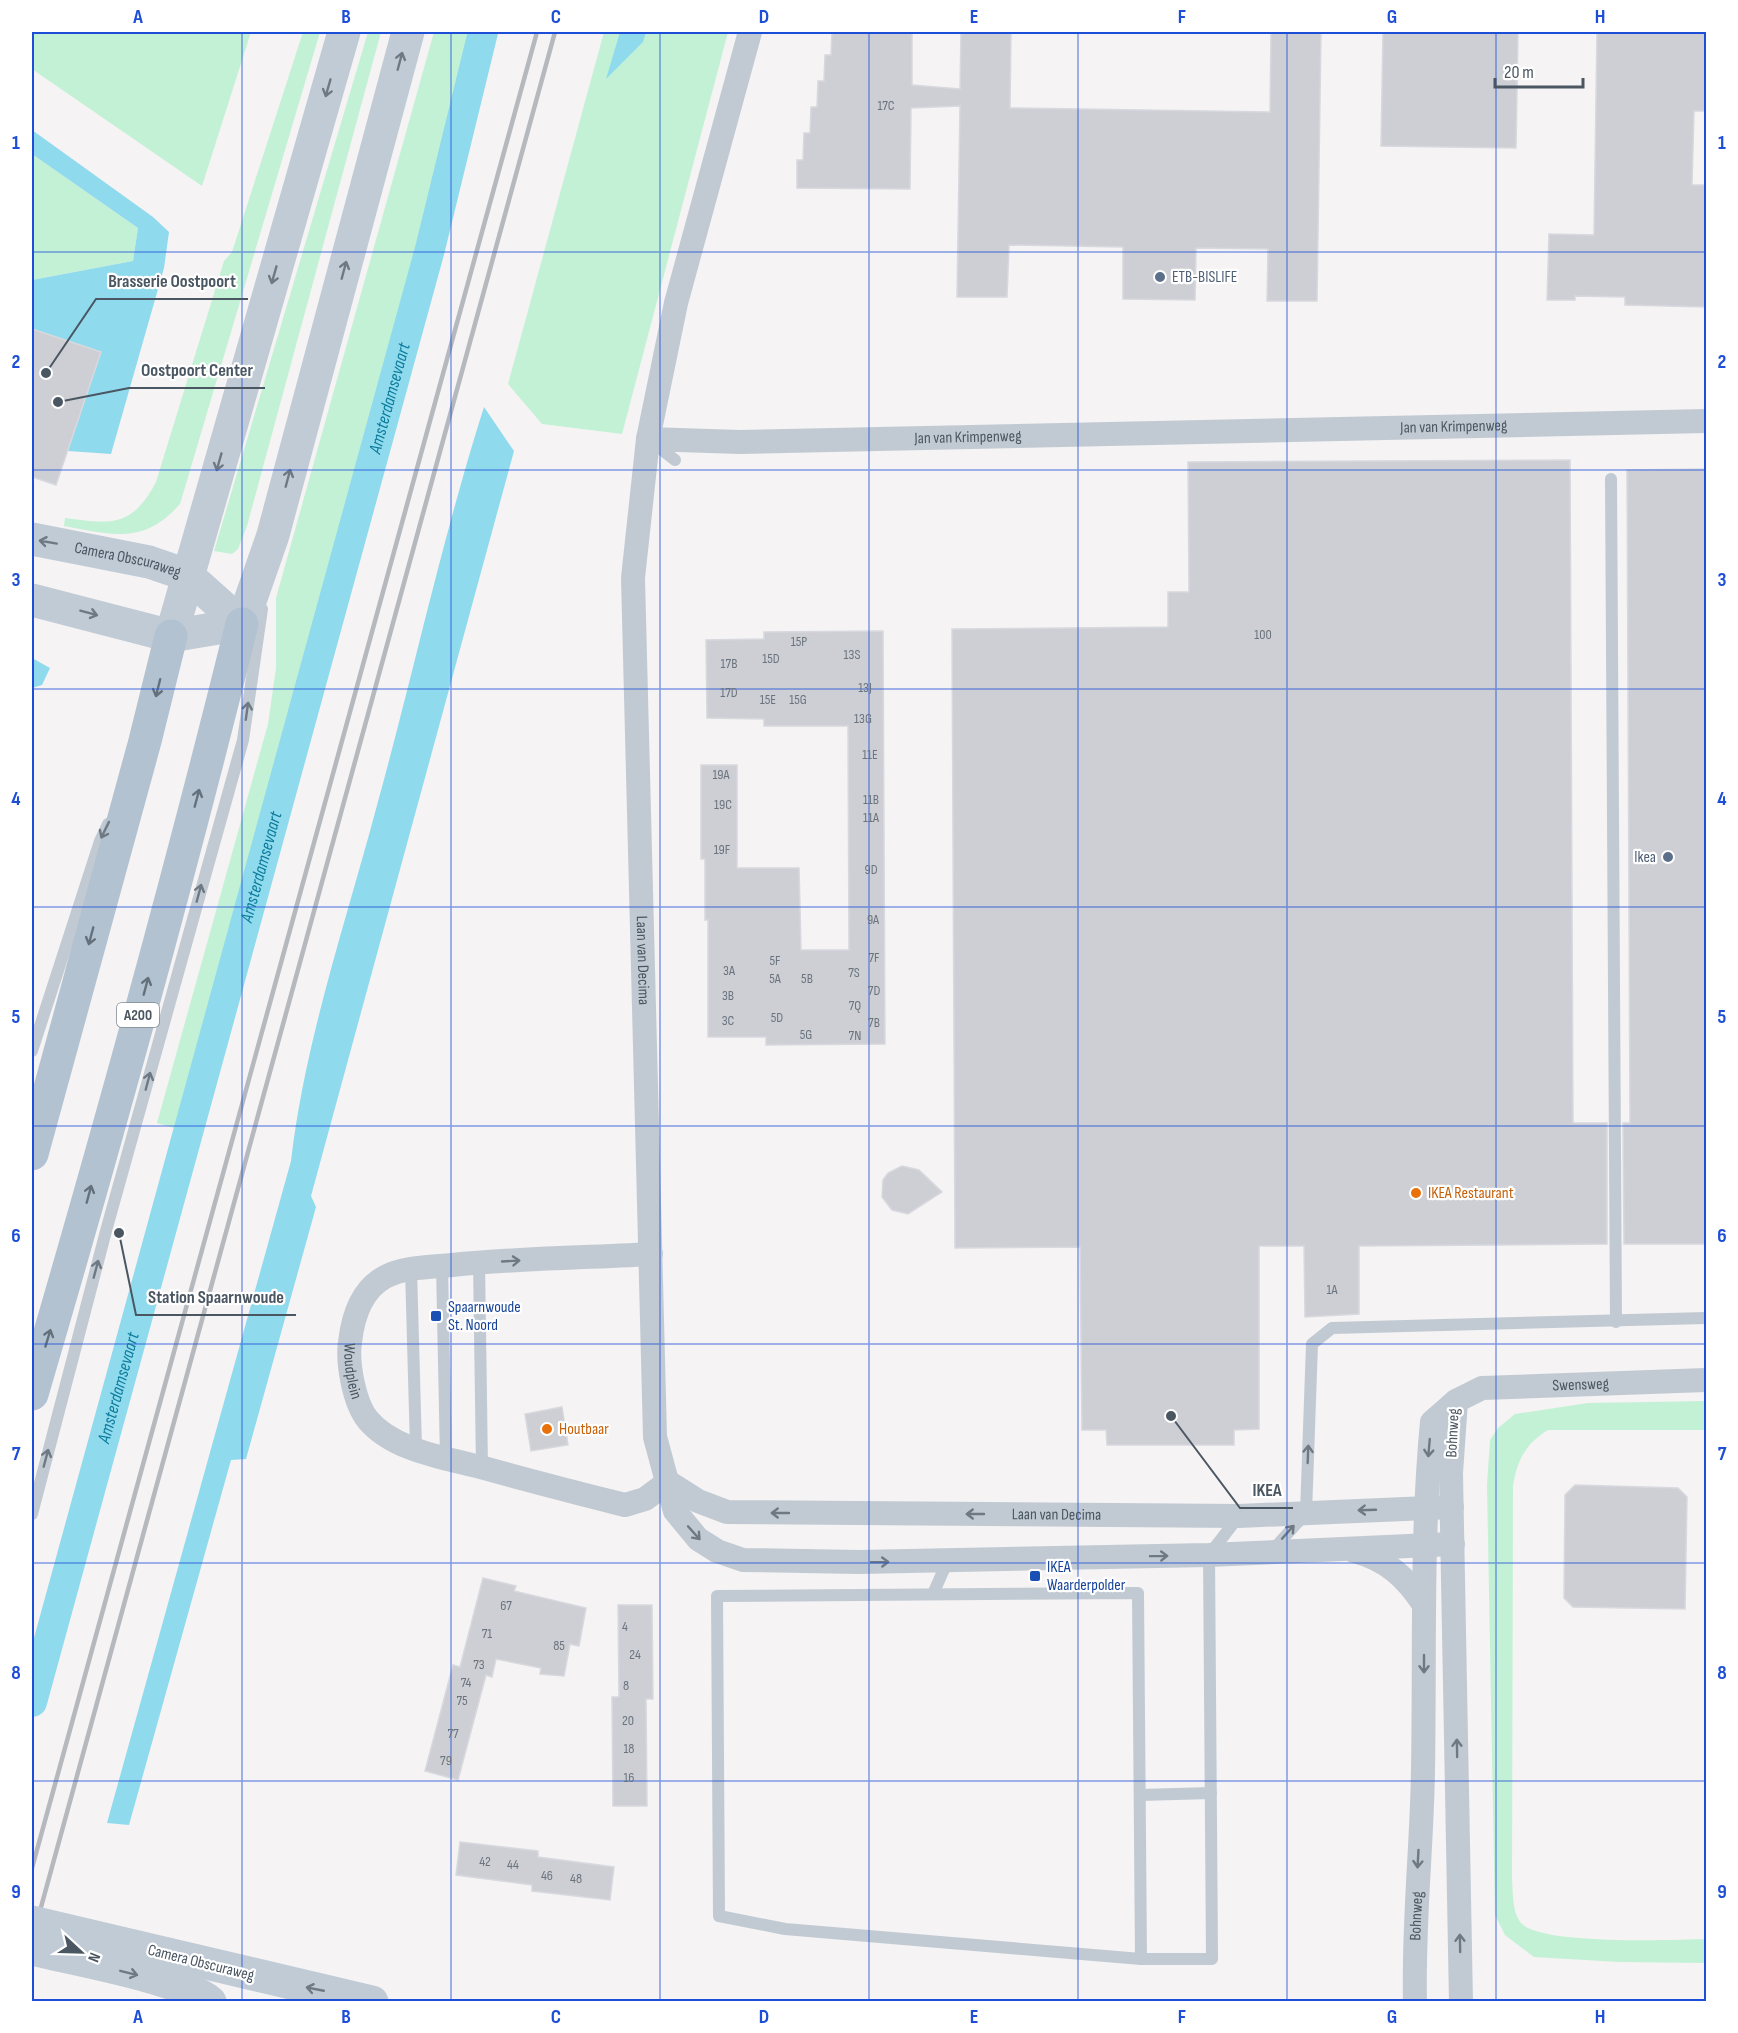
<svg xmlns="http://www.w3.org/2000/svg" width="1738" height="2033" font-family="'Sofia Sans Condensed',sans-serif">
  <rect width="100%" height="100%" fill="#f5f3f3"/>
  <g fill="#c3f1d5">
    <polygon points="32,32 251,32 202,186 32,69"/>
    <path d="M303 32H320L180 504C144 545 113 535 64 526L65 518C111 524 132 528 156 482L224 261 232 252Z"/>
    <polygon points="368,32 381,32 247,526 238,549 232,554 214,551"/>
    <polygon points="434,32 478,32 181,1130 157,1123 268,724 276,668 276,598"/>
    <polygon points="604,32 728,32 622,434 542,424 508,384"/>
    <polygon points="32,154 138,228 133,261 32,280"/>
    <path d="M1706 1401V1430H1548C1525 1444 1517 1461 1513 1486L1512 1879C1513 1892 1512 1912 1521 1923 1540 1945 1673 1940 1706 1939V1963L1619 1962 1534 1957 1505 1935 1495 1915 1487 1485 1490 1440 1498 1428 1515 1414 1588 1403Z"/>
  </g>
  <g fill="#90daee">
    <polygon points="620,32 646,32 643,42 606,79"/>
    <polygon points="32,130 153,217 169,232 164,268 111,454 68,451 101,352 32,329 32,280 133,261 138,228 32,154"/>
    <path d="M484 407 514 451 311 1196 316 1207 246 1459 231 1460 129 1825 107 1823 291 1161C305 1041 345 925 376 809 413 675 442 539 484 407Z"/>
    <polygon points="32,658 50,668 42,685 32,688"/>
  </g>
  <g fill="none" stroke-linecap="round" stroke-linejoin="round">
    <path stroke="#90daee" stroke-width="30" id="s1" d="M32 1702 430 249 483 32"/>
  </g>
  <g fill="#cdcfd5" stroke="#d7d9de" stroke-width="1.5">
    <polygon points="832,32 912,32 912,85 960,89 961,32 1011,32 1010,108 1270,112 1271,32 1321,32 1317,301 1267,301 1268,249 1196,248 1195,300 1123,299 1123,247 1009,245 1007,297 957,297 960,106 911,108 910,189 797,188 797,160 803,160 804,133 810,133 811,107 817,107 818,81 824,81 825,55 831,55"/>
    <polygon points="1383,32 1518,32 1516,148 1381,146"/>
    <polygon points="1597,32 1707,32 1707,111 1694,111 1692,185 1707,185 1707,307 1625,305 1625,297 1575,296 1575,300 1547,300 1549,234 1594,235"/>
    <polygon points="32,329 101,352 56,485 32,477"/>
    <polygon points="1570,460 1573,1123 1607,1123 1607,1244 1359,1246 1359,1314 1305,1317 1304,1246 1259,1246 1259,1429 1234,1430 1234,1445 1107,1445 1106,1430 1082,1430 1080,1247 955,1248 952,629 1168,627 1168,592 1189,592 1188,462"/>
    <polygon points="1707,469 1707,1244 1624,1244 1623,1123 1630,1123 1627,470"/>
    <polygon points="883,631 885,1044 766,1045 766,1037 708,1037 708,920 705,920 705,859 701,859 701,765 737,765 737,868 799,868 801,950 849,950 848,726 764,726 764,719 707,718 706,640 764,639 764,632"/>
    <polygon points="902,1166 919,1170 942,1192 908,1214 892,1210 882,1197 883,1180 888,1173"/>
    <polygon points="562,1407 568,1445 531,1451 525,1414"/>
    <polygon points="1575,1485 1678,1488 1687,1497 1685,1609 1573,1607 1564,1598 1565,1495"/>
    <polygon points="483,1578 516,1586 514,1591 586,1608 579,1646 570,1644 564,1676 540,1674 541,1668 496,1659 492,1677 486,1675 458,1780 425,1771 453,1665 460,1667"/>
    <polygon points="618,1605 652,1605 653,1699 646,1699 647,1806 613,1806 612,1697 619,1697"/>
    <polygon points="460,1842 538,1851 538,1857 614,1867 610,1900 532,1891 532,1885 456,1875"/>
  </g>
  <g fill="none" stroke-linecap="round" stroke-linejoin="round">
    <g stroke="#c1cad2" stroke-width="12">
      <polyline points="652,442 675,460"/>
      <polyline points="1611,479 1616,1322"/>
      <polyline points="32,1051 100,841 108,824"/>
      <polyline points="479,1262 482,1467"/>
      <polyline points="442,1266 446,1459"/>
      <polyline points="411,1269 416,1448"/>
      <polyline points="32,1514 106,1231 243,740 262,609"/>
      <polyline points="1272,1551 1306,1513 1312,1344 1332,1328 1706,1318"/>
      <polyline points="933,1594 948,1560"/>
      <polyline points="1140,1795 1211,1793"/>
      <polyline points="1141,1959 1138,1593 717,1596 719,1916 785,1929 1141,1959 1212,1959 1209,1555 1239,1516"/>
    </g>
    <g stroke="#c1cad2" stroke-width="24">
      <path id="s2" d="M750 32 676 303 648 439 633 578 655 1437 675 1511 698 1539 717 1551 743 1560 859 1562 1209 1555 1453 1544"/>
      <path id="s3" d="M648 439 740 442 1706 421"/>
      <path id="s4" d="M651 1254C585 1258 518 1258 452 1265 431 1267 404 1267 385 1277 361 1290 353 1316 350 1342 347 1363 354 1403 368 1420 394 1451 447 1458 484 1468 531 1481 577 1493 625 1505L645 1499 668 1482"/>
      <polyline points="1456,1401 1451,1473 1461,2002"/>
      <path id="s5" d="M668 1482 698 1501 727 1512 1239 1516 1452 1507"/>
      <path d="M1354 1551C1387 1560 1406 1577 1424 1605"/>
      <path id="s6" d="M1415 2002C1413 1922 1422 1847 1423 1769 1425 1653 1421 1537 1432 1422L1456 1401 1482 1388 1706 1380"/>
    </g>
    <g stroke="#c1cbd6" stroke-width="33">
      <path id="s7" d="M32 539 149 562 187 575 242 624"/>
      <polyline points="32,600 171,636 242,624"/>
      <polyline points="242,624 273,535 408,32"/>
      <polyline points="171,636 344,32"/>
      <path d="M32 1949C72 1959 182 1978 210 2002"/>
      <polyline points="168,1954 372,2002"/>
    </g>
    <g stroke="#b3c2d1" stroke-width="33">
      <polyline points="32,1154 145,741 171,636"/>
      <path d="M32 1394C107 1139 178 882 242 624"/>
    </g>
    <g stroke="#b5b8bd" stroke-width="4.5">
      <polyline points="32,1868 537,32"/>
      <polyline points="32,1940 555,32"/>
    </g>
    <polyline stroke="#c1cbd6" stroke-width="33" points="32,1922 168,1954"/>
  </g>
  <defs><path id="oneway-shaft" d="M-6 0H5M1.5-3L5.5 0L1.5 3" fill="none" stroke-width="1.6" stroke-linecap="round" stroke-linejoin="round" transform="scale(1.5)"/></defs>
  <g stroke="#6e7984">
    <use href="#oneway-shaft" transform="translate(400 61) rotate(-75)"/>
    <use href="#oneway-shaft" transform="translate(328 88) rotate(106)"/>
    <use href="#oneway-shaft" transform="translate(344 270) rotate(-75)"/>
    <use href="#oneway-shaft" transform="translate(274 275) rotate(106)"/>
    <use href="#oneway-shaft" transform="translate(219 462) rotate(106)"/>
    <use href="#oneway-shaft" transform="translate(288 478) rotate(-75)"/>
    <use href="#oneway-shaft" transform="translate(48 542) rotate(-170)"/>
    <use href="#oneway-shaft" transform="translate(89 613) rotate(15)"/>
    <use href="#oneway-shaft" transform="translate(129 1973) rotate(14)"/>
    <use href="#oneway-shaft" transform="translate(315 1989) rotate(-169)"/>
  </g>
  <g stroke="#64717d">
    <use href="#oneway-shaft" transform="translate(158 688) rotate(104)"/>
    <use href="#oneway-shaft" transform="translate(197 798) rotate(-75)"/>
    <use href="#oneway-shaft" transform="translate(91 936) rotate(105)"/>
    <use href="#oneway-shaft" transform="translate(146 986) rotate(-75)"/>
    <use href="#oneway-shaft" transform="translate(89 1194) rotate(-75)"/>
    <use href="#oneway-shaft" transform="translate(48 1338) rotate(-73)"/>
  </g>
  <g stroke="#6e7983">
    <use href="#oneway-shaft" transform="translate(247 711) rotate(-82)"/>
    <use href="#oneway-shaft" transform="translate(105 830) rotate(116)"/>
    <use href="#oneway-shaft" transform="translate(199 893) rotate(-75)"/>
    <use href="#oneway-shaft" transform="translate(148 1081) rotate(-75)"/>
    <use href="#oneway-shaft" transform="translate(511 1261) rotate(-3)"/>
    <use href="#oneway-shaft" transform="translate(96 1269) rotate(-75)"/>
    <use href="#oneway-shaft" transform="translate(1429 1448) rotate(95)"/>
    <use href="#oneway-shaft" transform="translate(1308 1454) rotate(-88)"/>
    <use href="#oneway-shaft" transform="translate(46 1458) rotate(-75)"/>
    <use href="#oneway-shaft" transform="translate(1367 1510) rotate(178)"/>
    <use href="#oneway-shaft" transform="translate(780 1513) rotate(-180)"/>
    <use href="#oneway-shaft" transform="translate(975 1514) rotate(-180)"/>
    <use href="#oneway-shaft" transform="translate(1288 1532) rotate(-48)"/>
    <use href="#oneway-shaft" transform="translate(694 1533) rotate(48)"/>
    <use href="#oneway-shaft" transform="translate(1159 1556) rotate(-1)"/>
    <use href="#oneway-shaft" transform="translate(880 1562) rotate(-1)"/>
    <use href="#oneway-shaft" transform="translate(1424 1664) rotate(90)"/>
    <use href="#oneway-shaft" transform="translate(1457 1748) rotate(-91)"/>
    <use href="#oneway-shaft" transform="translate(1418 1859) rotate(93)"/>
    <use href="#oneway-shaft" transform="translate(1460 1943) rotate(-91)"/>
  </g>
  <path fill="none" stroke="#1d4ed8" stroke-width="1.5" stroke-opacity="0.55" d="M242 32V2002M451 32V2002M660 32V2002M869 32V2002M1078 32V2002M1287 32V2002M1496 32V2002M32 252H1706M32 470H1706M32 689H1706M32 907H1706M32 1126H1706M32 1344H1706M32 1563H1706M32 1781H1706"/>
  <g fill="#5c6f8a" stroke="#fff" stroke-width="2">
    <circle cx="1160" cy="277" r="6"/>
    <circle cx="1668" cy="857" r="6"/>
  </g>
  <g fill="#e8710a" stroke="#fff" stroke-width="2">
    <circle cx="1416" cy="1193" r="6"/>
    <circle cx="547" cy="1429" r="6"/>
  </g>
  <g fill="#1a4fb4" stroke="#fff" stroke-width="2">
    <rect x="430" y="1310" width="12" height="12" rx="3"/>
    <rect x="1029" y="1570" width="12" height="12" rx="3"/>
  </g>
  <g text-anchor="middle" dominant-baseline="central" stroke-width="4.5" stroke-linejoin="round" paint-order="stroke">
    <g font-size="14" fill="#6b747e">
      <text x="886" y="105">17C</text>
      <text x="1263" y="634">100</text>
      <text x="799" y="641">15P</text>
      <text x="852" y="654">13S</text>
      <text x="771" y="658">15D</text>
      <text x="729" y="663">17B</text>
      <text x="865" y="687">13J</text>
      <text x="729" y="692">17D</text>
      <text x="768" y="699">15E</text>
      <text x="798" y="699">15G</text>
      <text x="863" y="718">13G</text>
      <text x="870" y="754">11E</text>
      <text x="721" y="774">19A</text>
      <text x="871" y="799">11B</text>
      <text x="723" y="804">19C</text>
      <text x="871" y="817">11A</text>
      <text x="722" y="849">19F</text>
      <text x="871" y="869">9D</text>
      <text x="873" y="919">9A</text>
      <text x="874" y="957">7F</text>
      <text x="775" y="960">5F</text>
      <text x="729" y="970">3A</text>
      <text x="854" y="972">7S</text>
      <text x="775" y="978">5A</text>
      <text x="807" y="978">5B</text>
      <text x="874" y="990">7D</text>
      <text x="728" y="995">3B</text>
      <text x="855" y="1005">7Q</text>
      <text x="777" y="1017">5D</text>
      <text x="728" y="1020">3C</text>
      <text x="874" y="1022">7B</text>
      <text x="806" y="1034">5G</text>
      <text x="855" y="1035">7N</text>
      <text x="1332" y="1289">1A</text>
      <text x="506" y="1605">67</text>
      <text x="625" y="1626">4</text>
      <text x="487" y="1633">71</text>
      <text x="559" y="1645">85</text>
      <text x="635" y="1654">24</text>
      <text x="479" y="1664">73</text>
      <text x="466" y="1682">74</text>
      <text x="626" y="1685">8</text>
      <text x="462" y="1700">75</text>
      <text x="628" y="1720">20</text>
      <text x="453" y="1733">77</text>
      <text x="629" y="1748">18</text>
      <text x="446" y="1760">79</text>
      <text x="629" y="1777">16</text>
      <text x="485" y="1861">42</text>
      <text x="513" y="1864">44</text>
      <text x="547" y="1875">46</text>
      <text x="576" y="1878">48</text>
    </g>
    <rect fill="#fff" stroke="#808990" stroke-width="1.5" x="117" y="1003" width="42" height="24" rx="4.5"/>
    <g font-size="15" font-weight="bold" fill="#4a5661">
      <text x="138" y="1015">A200</text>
    </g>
    <g font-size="16" fill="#4e5e75" stroke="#fff" text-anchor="start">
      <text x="1172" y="277">ETB-BISLIFE</text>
      <text x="1656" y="857" text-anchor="end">Ikea</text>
    </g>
    <g font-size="16" fill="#4a5661" stroke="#fff">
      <text stroke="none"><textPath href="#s3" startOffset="806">Jan van Krimpenweg</textPath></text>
      <text stroke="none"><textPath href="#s3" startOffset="320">Jan van Krimpenweg</textPath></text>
      <text stroke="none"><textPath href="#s7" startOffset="98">Camera Obscuraweg</textPath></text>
      <text stroke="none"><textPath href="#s2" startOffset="942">Laan van Decima</textPath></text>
      <text stroke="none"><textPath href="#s4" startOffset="374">Woudplein</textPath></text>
      <text stroke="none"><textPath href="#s6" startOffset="740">Swensweg</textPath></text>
      <text transform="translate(1453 1433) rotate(-87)">Bohnweg</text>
      <text stroke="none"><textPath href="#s5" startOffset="396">Laan van Decima</textPath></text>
      <text stroke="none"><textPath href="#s6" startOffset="86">Bohnweg</textPath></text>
      <text transform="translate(201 1963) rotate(14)">Camera Obscuraweg</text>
    </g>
    <g font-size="16" fill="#c56008" stroke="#fff" text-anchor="start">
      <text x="1428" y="1193">IKEA Restaurant</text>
      <text x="559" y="1429">Houtbaar</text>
    </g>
    <g font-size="16" fill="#164399" stroke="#fff" text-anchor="start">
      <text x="448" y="1307">Spaarnwoude<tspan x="448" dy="18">St. Noord</tspan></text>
      <text x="1047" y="1567">IKEA<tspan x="1047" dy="18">Waarderpolder</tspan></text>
    </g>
    <g font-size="18" font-style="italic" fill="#0c7c9b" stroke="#fff">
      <text stroke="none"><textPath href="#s1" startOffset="1352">Amsterdamsevaart</textPath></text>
      <text stroke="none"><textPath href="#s1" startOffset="866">Amsterdamsevaart</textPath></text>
      <text stroke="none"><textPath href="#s1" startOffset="326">Amsterdamsevaart</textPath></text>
    </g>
  </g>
  <path fill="none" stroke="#4a5661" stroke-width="2" d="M46 373L96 299H248M58 402L129 388H265M119 1233L136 1315H296M1171 1416L1240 1508H1293"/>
  <g fill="#4a5661" stroke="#fff" stroke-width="2">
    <circle cx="46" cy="373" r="6"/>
    <circle cx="58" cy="402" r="6"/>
    <circle cx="119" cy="1233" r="6"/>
    <circle cx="1171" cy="1416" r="6"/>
  </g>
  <g font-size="18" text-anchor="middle" font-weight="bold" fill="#4a5661" stroke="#fff" stroke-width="4.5" stroke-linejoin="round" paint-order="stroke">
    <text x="172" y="287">Brasserie Oostpoort</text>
    <text x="197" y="376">Oostpoort Center</text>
    <text x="216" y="1303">Station Spaarnwoude</text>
    <text x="1267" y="1496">IKEA</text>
  </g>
  <rect width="1738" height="2033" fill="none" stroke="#ffffff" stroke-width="66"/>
  <g transform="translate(81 1952) rotate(112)" stroke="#ffffff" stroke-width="4.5" paint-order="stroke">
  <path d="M0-4.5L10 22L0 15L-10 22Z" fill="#4a5661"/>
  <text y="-9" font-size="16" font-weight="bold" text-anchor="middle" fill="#4a5661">N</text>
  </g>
  <path d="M1495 78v9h88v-9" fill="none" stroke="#4a5661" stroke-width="3"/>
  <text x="1504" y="78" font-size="18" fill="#4a5661" stroke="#ffffff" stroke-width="4.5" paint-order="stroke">20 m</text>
  <rect x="33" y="33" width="1672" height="1967" fill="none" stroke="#1d4ed8" stroke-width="2"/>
  <g font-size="20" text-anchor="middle" font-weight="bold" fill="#1d4ed8">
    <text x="138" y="23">A</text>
    <text x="346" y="23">B</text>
    <text x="556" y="23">C</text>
    <text x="764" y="23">D</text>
    <text x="974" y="23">E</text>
    <text x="1182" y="23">F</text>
    <text x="1392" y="23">G</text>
    <text x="1600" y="23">H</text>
    <text x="16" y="149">1</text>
    <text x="1722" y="149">1</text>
    <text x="16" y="368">2</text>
    <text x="1722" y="368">2</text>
    <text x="16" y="586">3</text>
    <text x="1722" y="586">3</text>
    <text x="16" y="805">4</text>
    <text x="1722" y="805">4</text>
    <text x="16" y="1023">5</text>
    <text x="1722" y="1023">5</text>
    <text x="16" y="1242">6</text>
    <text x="1722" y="1242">6</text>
    <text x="16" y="1460">7</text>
    <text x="1722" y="1460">7</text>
    <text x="16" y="1679">8</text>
    <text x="1722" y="1679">8</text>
    <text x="16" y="1898">9</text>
    <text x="1722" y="1898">9</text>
    <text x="138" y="2023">A</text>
    <text x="346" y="2023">B</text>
    <text x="556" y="2023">C</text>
    <text x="764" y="2023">D</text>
    <text x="974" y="2023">E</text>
    <text x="1182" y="2023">F</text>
    <text x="1392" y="2023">G</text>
    <text x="1600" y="2023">H</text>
  </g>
</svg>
